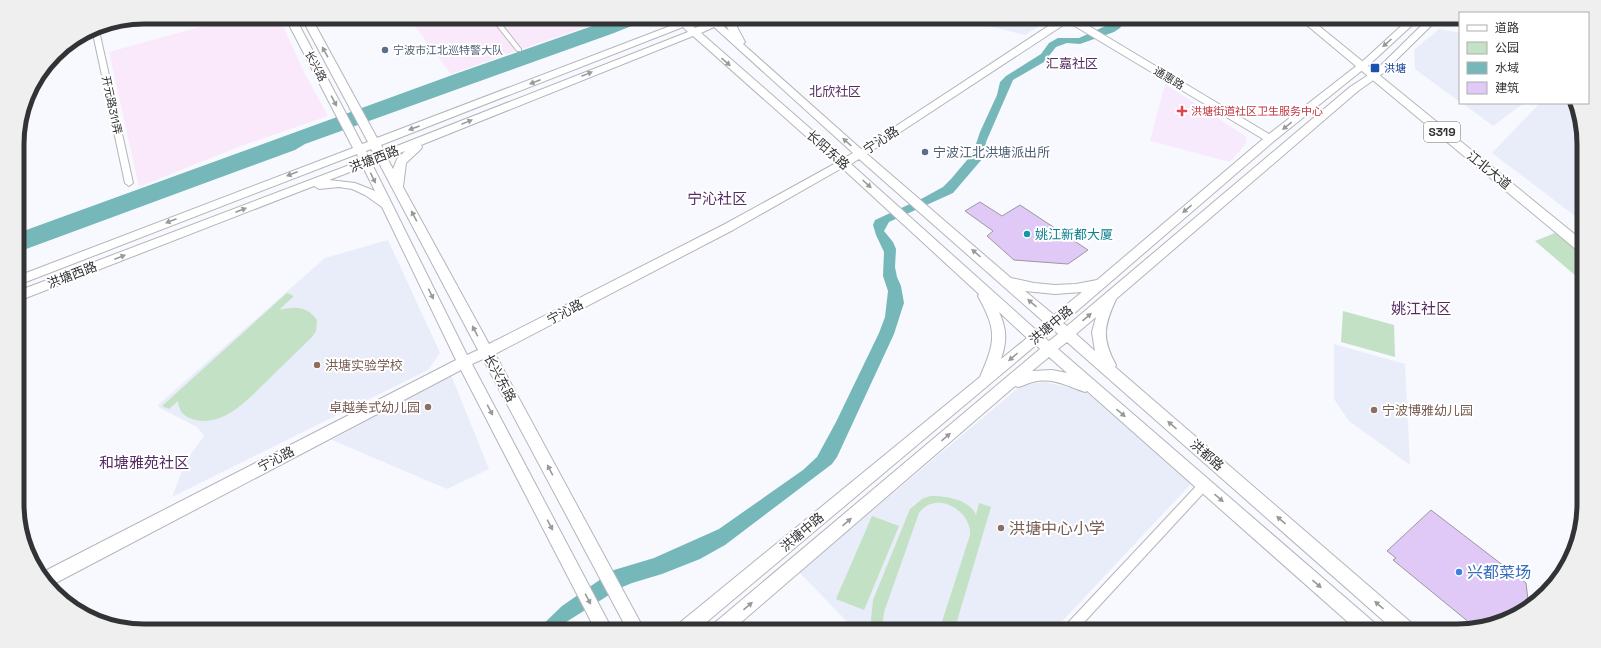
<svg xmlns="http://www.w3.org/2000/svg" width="1601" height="648" font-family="'Space Grotesk','Noto Sans SC',sans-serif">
  <rect width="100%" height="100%" fill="#f7f9fe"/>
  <g fill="#e9edf9">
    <polygon points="989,17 1049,17 1049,20 1025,35 984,25"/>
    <polygon points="1439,29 1460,33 1460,102 1415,69 1414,50"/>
    <polygon points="1462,103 1524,103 1493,126"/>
    <polygon points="1540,103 1573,103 1583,127 1583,222 1492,153"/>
    <polygon points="388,240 440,353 428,370 172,497 186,461 204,436 197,427 160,408 158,405 325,258"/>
    <polygon points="1334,344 1405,364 1410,465 1349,421 1334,399"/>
    <polygon points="451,375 489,469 447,489 332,440"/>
    <polygon points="1045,382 1085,391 1192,483 1053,631 856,631 799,572 1022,385"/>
  </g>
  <g fill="#fae9fb">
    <polygon points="236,17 279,17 304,72 328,116 238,147 139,187 109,52"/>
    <polygon points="318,17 359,17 324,27"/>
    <polygon points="408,17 489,17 516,51 451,74"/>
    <polygon points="497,17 614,17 522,49"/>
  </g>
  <polygon fill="#f8eafd" points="1165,84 1247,137 1246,143 1230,162 1150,141"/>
  <g fill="#c3e1c4">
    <polygon points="1555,233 1583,255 1583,282 1535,241"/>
    <path d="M287 293 294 296 279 310C294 306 308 306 317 320L316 331 312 337C299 350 285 363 272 376 252 395 224 430 192 419 183 416 179 411 178 401L169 409 162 406Z"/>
    <polygon points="1343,311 1394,325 1395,357 1341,342"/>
    <path d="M930 496C946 496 969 499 976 515L979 503 991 507 954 631H939L970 535C972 510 935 490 919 513L884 612 883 621 886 631H873L871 619 873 600 910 509 922 499Z"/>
    <polygon points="872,516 899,526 864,610 836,599"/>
  </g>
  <g fill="#76b8ba">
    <polygon points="618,17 649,17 644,21 614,33 305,144 295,150 18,252 18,233 455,74"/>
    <polygon points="1117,17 1128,17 1120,28 1114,32 1080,44 1067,43 1056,47 1044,62 1013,80 986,142 985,152 983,158 953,193 889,222 884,231 893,242 896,249 895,267 897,277 901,286 904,303 902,309 894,334 837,457 832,464 725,545 700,559 662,574 632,583 620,588 563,624 556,631 536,631 562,606 614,570 654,558 719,529 803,470 817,457 836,422 879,333 885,317 888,291 883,276 884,252 876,235 873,225 875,220 923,198 943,187 951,179 973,153 980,132 997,95 1000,82 1006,76 1041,54 1049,43 1058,38 1079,38 1112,23"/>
  </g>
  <g fill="#e0c9f7" stroke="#9a989d">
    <polygon points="980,202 1002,216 1020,205 1088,250 1068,264 1014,260 987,236 993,231 965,211"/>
    <polygon points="1431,510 1526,583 1529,608 1498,624 1476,628 1393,560 1396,558 1387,551"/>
  </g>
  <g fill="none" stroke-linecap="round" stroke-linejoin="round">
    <defs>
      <g id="street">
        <polygon points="490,17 496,17 521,49 521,51 517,51"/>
        <polygon points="98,26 133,183 129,186 125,183 92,29"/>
        <polygon points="1204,480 1208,482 1209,485 1208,488 1076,631 1062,631 1064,627 1200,482"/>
      </g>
      <path id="secondary" d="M285 17H295L362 144 368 142 301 17H311L377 138 678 23 672 17H682L686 20 694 17H713L716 19 721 17H733L721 24 729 31 727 27 733 17H743L737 27 745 42 743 44 861 149 1062 17H1074L1269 134 1364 60 1411 17H1421L1370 64 1274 141 1063 323 1067 326 1350 87 1376 70 1430 17H1440L1382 74 1358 91 1116 299C1104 326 1101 338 1116 365L1115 367 1414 625 1416 631H1395L1067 342 1058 349 1377 625 1379 631H1358L1087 391 1085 392C1067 386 1052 377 1033 382 1028 383 1023 386 1018 387L1015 386 731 631H710L712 625 1040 349 1036 345 696 631H675L677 625 980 377C996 340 997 331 978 296L979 294 842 168 733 230 495 354 645 631H628L483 359 472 364 613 631H596L461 370 48 587 41 573 456 360 382 207 365 195 352 189 339 187 319 189 314 186 18 301V291L360 161 357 154 18 285V276L353 148ZM705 19 709 22 695 28 691 24ZM1068 22 1263 139 1097 280 1076 284 1055 285 1034 283 1011 278 867 154ZM683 27 688 32 384 151 381 145ZM714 27 853 153 844 158 701 33ZM693 36 836 163 725 224 489 344 403 187 406 163 421 149 422 147 421 145ZM371 149 375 155 369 157 366 151ZM405 151 397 159 393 169 387 158ZM859 159 1045 323 1036 330 851 164ZM378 161 478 350 467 355 372 164ZM363 167 375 191 355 183 329 180ZM1025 291 1055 294 1082 292 1054 315ZM999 312 1027 338 1001 359C1007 342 1007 329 999 312ZM1096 317 1092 332 1095 351 1076 334ZM1054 330 1058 334 1049 341 1045 338ZM1049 357 1067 373 1052 370 1032 371Z"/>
      <polygon id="primary" points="1297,17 1308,17 1583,241 1583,253 1578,251"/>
    </defs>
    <use href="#street" stroke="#b3b5ba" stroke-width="2"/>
    <use href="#secondary" stroke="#b3b5ba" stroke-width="2"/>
    <use href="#primary" stroke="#b3b5ba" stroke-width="2"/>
    <use href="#street" fill="#fff" fill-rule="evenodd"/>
    <use href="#secondary" fill="#fff" fill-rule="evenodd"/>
    <use href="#primary" fill="#fff" fill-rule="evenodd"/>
  </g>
  <defs><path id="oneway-solid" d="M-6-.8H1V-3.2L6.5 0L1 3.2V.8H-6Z"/></defs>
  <g fill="#98999a">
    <use href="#oneway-solid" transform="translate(1387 43) rotate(138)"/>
    <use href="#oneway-solid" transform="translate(325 52) rotate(-119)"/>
    <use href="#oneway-solid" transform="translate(726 62) rotate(41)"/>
    <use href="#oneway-solid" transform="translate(587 74) rotate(-22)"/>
    <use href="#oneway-solid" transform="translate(535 82) rotate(159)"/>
    <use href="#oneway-solid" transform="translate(334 101) rotate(62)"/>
    <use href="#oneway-solid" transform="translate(467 122) rotate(-22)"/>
    <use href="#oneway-solid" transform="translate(1287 126) rotate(141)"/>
    <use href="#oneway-solid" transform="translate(414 128) rotate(160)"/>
    <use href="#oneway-solid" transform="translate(847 142) rotate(-138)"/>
    <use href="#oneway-solid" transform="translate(292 174) rotate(159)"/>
    <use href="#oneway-solid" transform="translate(373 178) rotate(64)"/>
    <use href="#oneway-solid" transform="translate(867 184) rotate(42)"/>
    <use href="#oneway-solid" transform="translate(1187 209) rotate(140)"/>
    <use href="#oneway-solid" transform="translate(241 210) rotate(-21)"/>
    <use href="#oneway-solid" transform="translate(414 216) rotate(-118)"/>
    <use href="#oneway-solid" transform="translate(171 221) rotate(159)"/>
    <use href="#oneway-solid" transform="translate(976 253) rotate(-139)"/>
    <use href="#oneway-solid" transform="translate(120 257) rotate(-21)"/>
    <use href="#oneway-solid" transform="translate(431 294) rotate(64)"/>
    <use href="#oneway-solid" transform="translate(1032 303) rotate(-139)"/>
    <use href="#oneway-solid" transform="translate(1087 317) rotate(-41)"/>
    <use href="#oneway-solid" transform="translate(475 331) rotate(-118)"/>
    <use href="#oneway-solid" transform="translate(1013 357) rotate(140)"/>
    <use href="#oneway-solid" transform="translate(490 410) rotate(62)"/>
    <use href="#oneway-solid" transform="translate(1121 413) rotate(41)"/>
    <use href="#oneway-solid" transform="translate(1172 425) rotate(-139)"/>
    <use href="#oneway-solid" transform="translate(946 437) rotate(-40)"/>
    <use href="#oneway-solid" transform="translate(550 470) rotate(-118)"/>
    <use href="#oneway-solid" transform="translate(1219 498) rotate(41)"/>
    <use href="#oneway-solid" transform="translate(1281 520) rotate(-139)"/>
    <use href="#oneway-solid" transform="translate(847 522) rotate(-40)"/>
    <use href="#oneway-solid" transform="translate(550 525) rotate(62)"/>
    <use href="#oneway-solid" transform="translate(1317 584) rotate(41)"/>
    <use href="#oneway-solid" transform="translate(588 599) rotate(62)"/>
    <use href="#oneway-solid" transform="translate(1379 605) rotate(-139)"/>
    <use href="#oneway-solid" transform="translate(748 606) rotate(-40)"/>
  </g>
  <g fill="#5c6f8a" stroke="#fff" stroke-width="1.5">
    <circle cx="385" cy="50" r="4"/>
    <circle cx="925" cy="152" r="4"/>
  </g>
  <rect fill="#1a4fb4" stroke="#fff" stroke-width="1.5" x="1370" y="63" width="10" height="10" rx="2"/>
  <path fill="#e0444e" stroke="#fff" stroke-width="1.5" d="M1180 105h4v4h4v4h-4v4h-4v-4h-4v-4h4z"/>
  <circle fill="#0f9aa8" stroke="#fff" stroke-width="1.5" cx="1027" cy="234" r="4"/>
  <g fill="#8d6e63" stroke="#fff" stroke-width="1.5">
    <circle cx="317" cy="365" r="4"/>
    <circle cx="428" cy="407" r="4"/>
    <circle cx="1374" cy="410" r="4"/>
    <circle cx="1001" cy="528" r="4"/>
  </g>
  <circle fill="#3f7fe0" stroke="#fff" stroke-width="1.5" cx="1459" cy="572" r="4"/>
  <g text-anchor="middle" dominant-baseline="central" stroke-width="4" stroke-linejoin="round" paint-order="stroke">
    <g font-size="11" fill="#4e5e75" stroke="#fff" text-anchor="start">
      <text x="393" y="50">宁波市江北巡特警大队</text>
    </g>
    <g font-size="11" fill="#323335" stroke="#fff">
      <text transform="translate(316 66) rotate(62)">长兴路</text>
      <text transform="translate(1169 78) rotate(31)">通惠路</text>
      <text transform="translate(112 105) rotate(78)">开元路311弄</text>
    </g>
    <g font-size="11" fill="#164399" stroke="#fff" text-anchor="start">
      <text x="1384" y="68">洪塘</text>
    </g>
    <g font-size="11" fill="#be3a42" stroke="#fff" text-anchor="start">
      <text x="1191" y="111">洪塘街道社区卫生服务中心</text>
    </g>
    <rect fill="#fff" stroke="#707072" stroke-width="1" x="1424" y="122" width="36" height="20" rx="3"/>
    <g font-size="12" font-weight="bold" fill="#323335">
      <text x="1442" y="132">S319</text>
    </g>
    <g font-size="13" fill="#542c62" stroke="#fff">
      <text x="1072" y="63">汇嘉社区</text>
      <text x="835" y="91">北欣社区</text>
    </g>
    <g font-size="13" fill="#323335" stroke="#fff">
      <text transform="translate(881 140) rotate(-33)">宁沁路</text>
      <text transform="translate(828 150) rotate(41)">长阳东路</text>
      <text transform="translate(374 159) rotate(-21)">洪塘西路</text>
      <text transform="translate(1489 170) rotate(39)">江北大道</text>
      <text transform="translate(72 275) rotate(-21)">洪塘西路</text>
      <text transform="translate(565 312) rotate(-27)">宁沁路</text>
      <text transform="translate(1051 325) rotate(-40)">洪塘中路</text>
      <text transform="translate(500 378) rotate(62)">长兴东路</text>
      <text transform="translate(1207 455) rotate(41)">洪都路</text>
      <text transform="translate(276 459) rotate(-27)">宁沁路</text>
      <text transform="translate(802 532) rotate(-40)">洪塘中路</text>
    </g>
    <g font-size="13" fill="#4e5e75" stroke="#fff" text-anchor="start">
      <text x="933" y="152">宁波江北洪塘派出所</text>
    </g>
    <g font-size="13" fill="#0d838f" stroke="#fff" text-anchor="start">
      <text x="1035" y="234">姚江新都大厦</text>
    </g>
    <g font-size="13" fill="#785e54" stroke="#fff" text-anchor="start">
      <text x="325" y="365">洪塘实验学校</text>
      <text x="420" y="407" text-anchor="end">卓越美式幼儿园</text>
      <text x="1382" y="410">宁波博雅幼儿园</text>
    </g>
    <g font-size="15" fill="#542c62" stroke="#fff">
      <text x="717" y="198">宁沁社区</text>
      <text x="1421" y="308">姚江社区</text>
      <text x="144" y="462">和塘雅苑社区</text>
    </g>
    <g font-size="16" fill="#785e54" stroke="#fff" text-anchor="start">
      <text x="1009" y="528">洪塘中心小学</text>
    </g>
    <g font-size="16" fill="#366cbe" stroke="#fff" text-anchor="start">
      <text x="1467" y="572">兴都菜场</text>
    </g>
  </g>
  <path d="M0 0H1601V648H0ZM144 24H1457A120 120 0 0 1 1577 144V504A120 120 0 0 1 1457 624H144A120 120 0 0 1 24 504V144A120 120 0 0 1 144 24Z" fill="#efefef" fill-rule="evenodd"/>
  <path fill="none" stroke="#323335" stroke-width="5" d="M144 24H1457A120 120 0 0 1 1577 144V504A120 120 0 0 1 1457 624H144A120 120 0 0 1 24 504V144A120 120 0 0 1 144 24Z"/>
  <rect x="1459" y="12" width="130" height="92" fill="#ffffff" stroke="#adadae"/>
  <rect x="1467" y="25" width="20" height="6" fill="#ffffff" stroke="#adadae"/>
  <text x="1495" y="32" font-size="12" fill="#323335">道路</text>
  <rect x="1467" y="42" width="20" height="12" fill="#c3e1c4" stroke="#adadae"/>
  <text x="1495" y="52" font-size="12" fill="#323335">公园</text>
  <rect x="1467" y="62" width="20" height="12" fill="#76b8ba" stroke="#adadae"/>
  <text x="1495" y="72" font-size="12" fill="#323335">水域</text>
  <rect x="1467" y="82" width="20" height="12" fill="#e0c9f7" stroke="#adadae"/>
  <text x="1495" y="92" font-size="12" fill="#323335">建筑</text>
</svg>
